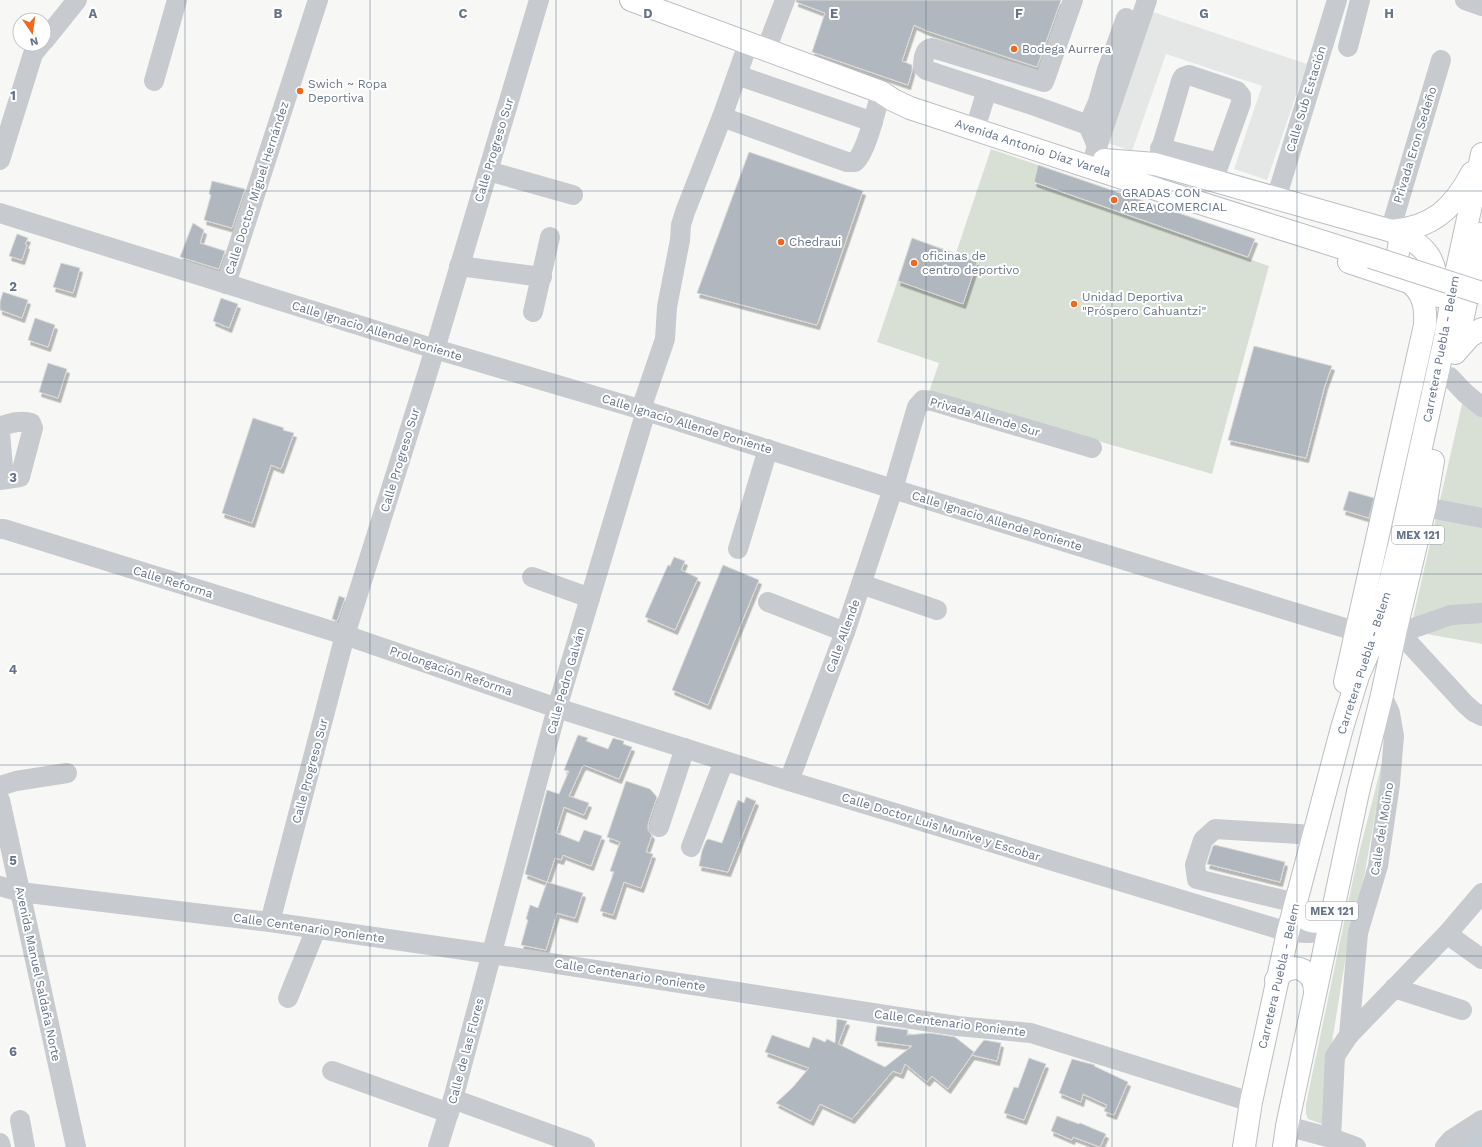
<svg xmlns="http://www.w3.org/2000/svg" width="1482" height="1147" font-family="'Work Sans',sans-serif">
  <defs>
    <filter id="shadow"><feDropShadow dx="2.5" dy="4.5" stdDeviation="0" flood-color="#0004"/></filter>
  </defs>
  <rect width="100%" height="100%" fill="#f7f8f5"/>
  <polygon fill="#e5e7e6" points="1150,11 1307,64 1267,180 1234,169 1262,86 1166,54 1132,151 1105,142"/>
  <g fill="#d8e0d5">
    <polygon points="991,149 1038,165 1034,183 1269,266 1212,474 929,392 939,363 877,342 912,238 956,253"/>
    <polygon points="1465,391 1482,394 1482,644 1410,631"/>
    <polygon points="1389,735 1365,872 1348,943 1323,1098 1322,1124 1308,1119 1306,1114 1306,1104 1356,865"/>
  </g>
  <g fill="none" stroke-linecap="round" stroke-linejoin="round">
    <polyline stroke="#c3ccd2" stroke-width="23" points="1470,1147 1482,1138"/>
  </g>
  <g fill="#b0b7be" stroke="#d9dad7" filter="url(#shadow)">
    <polygon points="796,0 1061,0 1037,67 927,31 914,25 902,61 912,65 912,71 908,85 812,52 825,13 796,2"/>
    <polygon points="749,152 863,191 817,325 697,293"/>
    <polygon points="1038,165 1255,239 1248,257 1034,182"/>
    <polygon points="212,181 245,189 232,228 204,220 211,195 209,194"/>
    <polygon points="193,223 204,230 200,243 225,251 219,269 180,257"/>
    <polygon points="17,234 28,238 25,244 27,245 22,260 9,256"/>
    <polygon points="912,238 977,262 963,304 898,281"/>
    <polygon points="61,263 80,268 73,293 53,287"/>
    <polygon points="3,292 28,300 22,318 0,310 0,302"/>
    <polygon points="221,298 238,304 229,328 213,321"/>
    <polygon points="35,318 55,325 48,347 28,340"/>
    <polygon points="1254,346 1332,366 1325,385 1306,458 1228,440"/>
    <polygon points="48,363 67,369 58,398 39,392"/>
    <polygon points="253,418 284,428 283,430 294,433 281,469 271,465 252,523 222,513"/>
    <polygon points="1349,491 1374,498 1369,518 1343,510"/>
    <polygon points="674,557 685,561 681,570 698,578 675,630 645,617 668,565 670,566"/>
    <polygon points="723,565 759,580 708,705 672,690"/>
    <polygon points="339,596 345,598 337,621 332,619"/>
    <polygon points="578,735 588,738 586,741 608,749 613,738 624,741 623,744 632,747 619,779 584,765 582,767 569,796 589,803 584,815 564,807 556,833 579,842 584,830 602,836 591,866 563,855 561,860 555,858 547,882 525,874 547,790 559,794 569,771 564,770"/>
    <polygon points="626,781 650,789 657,797 648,824 648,830 652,835 646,852 653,854 641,888 624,882 613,915 600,911 614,872 610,871 620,842 607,837"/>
    <polygon points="746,797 756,801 728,872 699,866 702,851 706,841 708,839 722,843 738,800 744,803"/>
    <polygon points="1215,845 1285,862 1280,882 1207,864 1213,846"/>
    <polygon points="547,882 583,893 575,918 557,913 546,950 521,945 528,920 526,919 530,905 538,908"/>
    <polygon points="837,1019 847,1021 838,1044 885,1067 912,1046 875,1041 877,1026 908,1030 907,1035 930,1033 955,1037 974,1052 948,1089 932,1076 927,1082 905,1064 901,1074 893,1071 852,1119 820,1104 811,1121 776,1103 793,1087 809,1068 765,1052 772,1035 809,1048 813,1037 825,1042 827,1039 835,1043"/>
    <polygon points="984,1040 1001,1043 997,1061 972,1055"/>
    <polygon points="1029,1058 1046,1064 1024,1120 1004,1113 1014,1087 1018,1088"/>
    <polygon points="1072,1059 1095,1065 1094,1066 1128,1082 1114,1115 1104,1111 1107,1105 1083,1094 1081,1102 1059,1093"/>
    <polygon points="1057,1116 1079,1124 1080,1123 1106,1134 1100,1147 1073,1137 1072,1140 1051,1131"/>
  </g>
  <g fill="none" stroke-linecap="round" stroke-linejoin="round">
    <defs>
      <g id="major">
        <polyline points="631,0 881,92 893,100 910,108 1156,189 1371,257"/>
        <path d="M1104 160 1155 164 1399 233C1429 247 1437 262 1438 296"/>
        <path d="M1391 231C1432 228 1453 209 1472 173"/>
        <polyline points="1349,262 1409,282 1423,282"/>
        <path d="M1385 274C1396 262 1402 249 1399 233"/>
        <polyline points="1460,331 1480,234"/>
        <polyline points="1455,353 1470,336 1482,329"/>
        <path d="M1345 682 1425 325C1426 307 1424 293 1409 282"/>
        <path d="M1296 903C1301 922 1317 928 1331 914"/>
        <path d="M1276 980C1289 959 1315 968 1315 992"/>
        <polyline points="1244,1147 1251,1102 1288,932 1342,728 1358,676 1375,637 1382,614 1400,542 1445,339 1456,274 1482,154"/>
        <polyline points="1284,1147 1287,1126 1358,792 1382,695 1396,629 1425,507 1433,461"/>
      </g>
    </defs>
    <use href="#major" stroke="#babdc2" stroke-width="24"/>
    <g stroke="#c7cace" stroke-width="20">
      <path d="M1073 0 1044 82 932 48C924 49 923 60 923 67L926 70 1038 107 1088 125 1097 146"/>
      <polyline points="1465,0 1482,6"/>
      <polyline points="44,41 77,0"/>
      <polyline points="1348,47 1360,0"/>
      <polyline points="766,50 785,0"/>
      <polyline points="737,75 873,122"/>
      <polyline points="154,81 177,0"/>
      <polyline points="979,116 987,90"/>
      <polyline points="722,117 748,44"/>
      <polyline points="1088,125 1098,102 1107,70 1126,18"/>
      <polyline points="1160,148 1219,163"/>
      <polyline points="1095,153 1147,0"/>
      <polyline points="0,160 33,54 41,44"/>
      <polyline points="488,171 573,195"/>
      <polyline points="1153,176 1181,81 1183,77 1189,75 1237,91 1241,96 1241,103 1213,181"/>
      <polyline points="1276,199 1337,0"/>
      <polyline points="0,213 435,349 646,411 893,489 1371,636"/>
      <polyline points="1390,231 1441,60"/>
      <polyline points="459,266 542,277"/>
      <polyline points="226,284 318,0"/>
      <polyline points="533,312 550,237"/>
      <polyline points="1450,377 1465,393 1482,407"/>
      <path d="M641 409 665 339 667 307 680 240 681 225 685 212 722 117 816 151 847 162H855C867 151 876 109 881 92"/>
      <path d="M0 480 20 477 33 428 31 423C22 420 10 423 2 426L0 432 4 479"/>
      <polyline points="1425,507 1482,518"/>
      <polyline points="0,529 4,529 345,635 557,708 789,781 1288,932 1307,933 1328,932"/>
      <polyline points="738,549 768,449"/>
      <polyline points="532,577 590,598"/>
      <polyline points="861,584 937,610"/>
      <polyline points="768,602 845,632"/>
      <polyline points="1396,629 1465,704 1474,712 1482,716"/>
      <polyline points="1402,635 1411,629 1451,615 1482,613"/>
      <polyline points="789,781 845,632 893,489 917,407 923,400 932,401 1092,448"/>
      <polyline points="0,786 16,781 67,773"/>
      <polyline points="0,800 76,1147"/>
      <polyline points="659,827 685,748"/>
      <polyline points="691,847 724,761"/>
      <polyline points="0,886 20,892 270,922 492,954 957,1026 1031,1033 1251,1102"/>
      <polyline points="1296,903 1197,879 1195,865 1203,840 1215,829 1314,835"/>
      <polyline points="270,922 345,635 435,349 539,0"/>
      <polyline points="1447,934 1482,959"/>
      <polyline points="1394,988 1462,1010"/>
      <polyline points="288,998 316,929"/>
      <polyline points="1349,1035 1358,933 1378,866 1390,784 1394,736 1390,713 1382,695"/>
      <polyline points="332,1071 449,1113"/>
      <polyline points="453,1099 585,1147"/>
      <polyline points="20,1120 25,1147"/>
      <polyline points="1287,1126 1331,1138 1356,1147"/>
      <polyline points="1331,1138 1335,1056 1349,1035 1447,934 1482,893"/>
      <polyline points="0,1143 1,1147"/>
      <polyline points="438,1147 453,1099 557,708 646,411"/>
      <polyline points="1445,1147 1451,1140 1482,1120"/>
    </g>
    <use href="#major" stroke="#fff" stroke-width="22"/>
    <defs>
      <polyline id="major-bridge" points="1371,257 1482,293"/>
    </defs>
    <use href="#major-bridge" stroke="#babdc2" stroke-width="24" stroke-linecap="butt"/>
    <use href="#major-bridge" stroke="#fff" stroke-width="22"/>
  </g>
  <path fill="none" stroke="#657488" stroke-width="1" stroke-opacity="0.55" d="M185 0V1147M370 0V1147M556 0V1147M741 0V1147M926 0V1147M1112 0V1147M1297 0V1147M0 191H1482M0 382H1482M0 574H1482M0 765H1482M0 956H1482"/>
  <g fill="#f0691d" stroke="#fff" stroke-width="1.5">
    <circle cx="1014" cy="49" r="4"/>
    <circle cx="300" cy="91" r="4"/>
    <circle cx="1114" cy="200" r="4"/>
    <circle cx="781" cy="242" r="4"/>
    <circle cx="914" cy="263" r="4"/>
    <circle cx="1074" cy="304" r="4"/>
  </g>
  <g text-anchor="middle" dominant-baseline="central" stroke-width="4" stroke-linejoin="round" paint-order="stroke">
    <g fill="#fff" stroke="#939eac" stroke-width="1">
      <rect x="1392" y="526" width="52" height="18" rx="3"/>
      <rect x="1306" y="902" width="52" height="18" rx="3"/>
    </g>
    <g font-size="11" font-weight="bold" fill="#657488">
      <text x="1418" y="535">MEX 121</text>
      <text x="1332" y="911">MEX 121</text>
    </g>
    <g font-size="12" fill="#657488" stroke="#fff" text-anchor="start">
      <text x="1022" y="49">Bodega Aurrera</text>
      <text x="308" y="84">Swich ~ Ropa<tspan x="308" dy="14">Deportiva</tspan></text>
      <text x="1122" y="193">GRADAS CON<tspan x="1122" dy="14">AREA COMERCIAL</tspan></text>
      <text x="789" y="242">Chedraui</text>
      <text x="922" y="256">oficinas de<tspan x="922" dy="14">centro deportivo</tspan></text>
      <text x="1082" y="297">Unidad Deportiva<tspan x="1082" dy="14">"Próspero Cahuantzi"</tspan></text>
    </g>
    <g font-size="12" fill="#657488" stroke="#fff">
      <text transform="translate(1306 99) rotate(-73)">Calle Sub Estación</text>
      <text transform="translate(1415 145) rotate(-73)">Privada Eron Sedeño</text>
      <text transform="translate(1033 148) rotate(18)">Avenida Antonio Díaz Varela</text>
      <text transform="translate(494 150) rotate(-73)">Calle Progreso Sur</text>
      <text transform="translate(257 188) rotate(-72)">Calle Doctor Miguel Hernández</text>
      <text transform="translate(377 331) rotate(17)">Calle Ignacio Allende Poniente</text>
      <text transform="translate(1441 349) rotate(-79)">Carretera Puebla - Belem</text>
      <text transform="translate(985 417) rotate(16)">Privada Allende Sur</text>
      <text transform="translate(687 424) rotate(17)">Calle Ignacio Allende Poniente</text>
      <text transform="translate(400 460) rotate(-73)">Calle Progreso Sur</text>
      <text transform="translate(997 521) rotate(17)">Calle Ignacio Allende Poniente</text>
      <text transform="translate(173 582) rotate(17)">Calle Reforma</text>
      <text transform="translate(843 636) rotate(-70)">Calle Allende</text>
      <text transform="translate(1364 663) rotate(-72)">Carretera Puebla - Belem</text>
      <text transform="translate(451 671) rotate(19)">Prolongación Reforma</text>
      <text transform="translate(566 681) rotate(-74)">Calle Pedro Galván</text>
      <text transform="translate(310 771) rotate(-75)">Calle Progreso Sur</text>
      <text transform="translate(941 827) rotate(17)">Calle Doctor Luis Munive y Escobar</text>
      <text transform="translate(1382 829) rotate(-81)">Calle del Molino</text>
      <text transform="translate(309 928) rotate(8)">Calle Centenario Poniente</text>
      <text transform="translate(38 974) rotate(78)">Avenida Manuel Saldaña Norte</text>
      <text transform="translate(630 975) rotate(9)">Calle Centenario Poniente</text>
      <text transform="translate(1279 976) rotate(-77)">Carretera Puebla - Belem</text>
      <text transform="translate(950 1023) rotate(7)">Calle Centenario Poniente</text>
      <text transform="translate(466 1051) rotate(-75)">Calle de las Flores</text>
    </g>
  </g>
  <g font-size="13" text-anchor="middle" font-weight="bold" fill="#657488" stroke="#fff" stroke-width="4" stroke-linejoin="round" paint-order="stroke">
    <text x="93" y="18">A</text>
    <text x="278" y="18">B</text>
    <text x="463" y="18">C</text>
    <text x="648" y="18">D</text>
    <text x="834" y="18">E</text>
    <text x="1019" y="18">F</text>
    <text x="1204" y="18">G</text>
    <text x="1389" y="18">H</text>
    <text x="13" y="100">1</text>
    <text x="13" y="291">2</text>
    <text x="13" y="482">3</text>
    <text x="13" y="674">4</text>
    <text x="13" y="865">5</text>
    <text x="13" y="1056">6</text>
  </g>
  <g transform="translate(32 32) rotate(167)"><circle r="19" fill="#ffffff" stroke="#c1c7cf"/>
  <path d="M0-3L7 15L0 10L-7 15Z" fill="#f0691d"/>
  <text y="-6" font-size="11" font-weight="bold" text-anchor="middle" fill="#657488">N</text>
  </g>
</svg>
